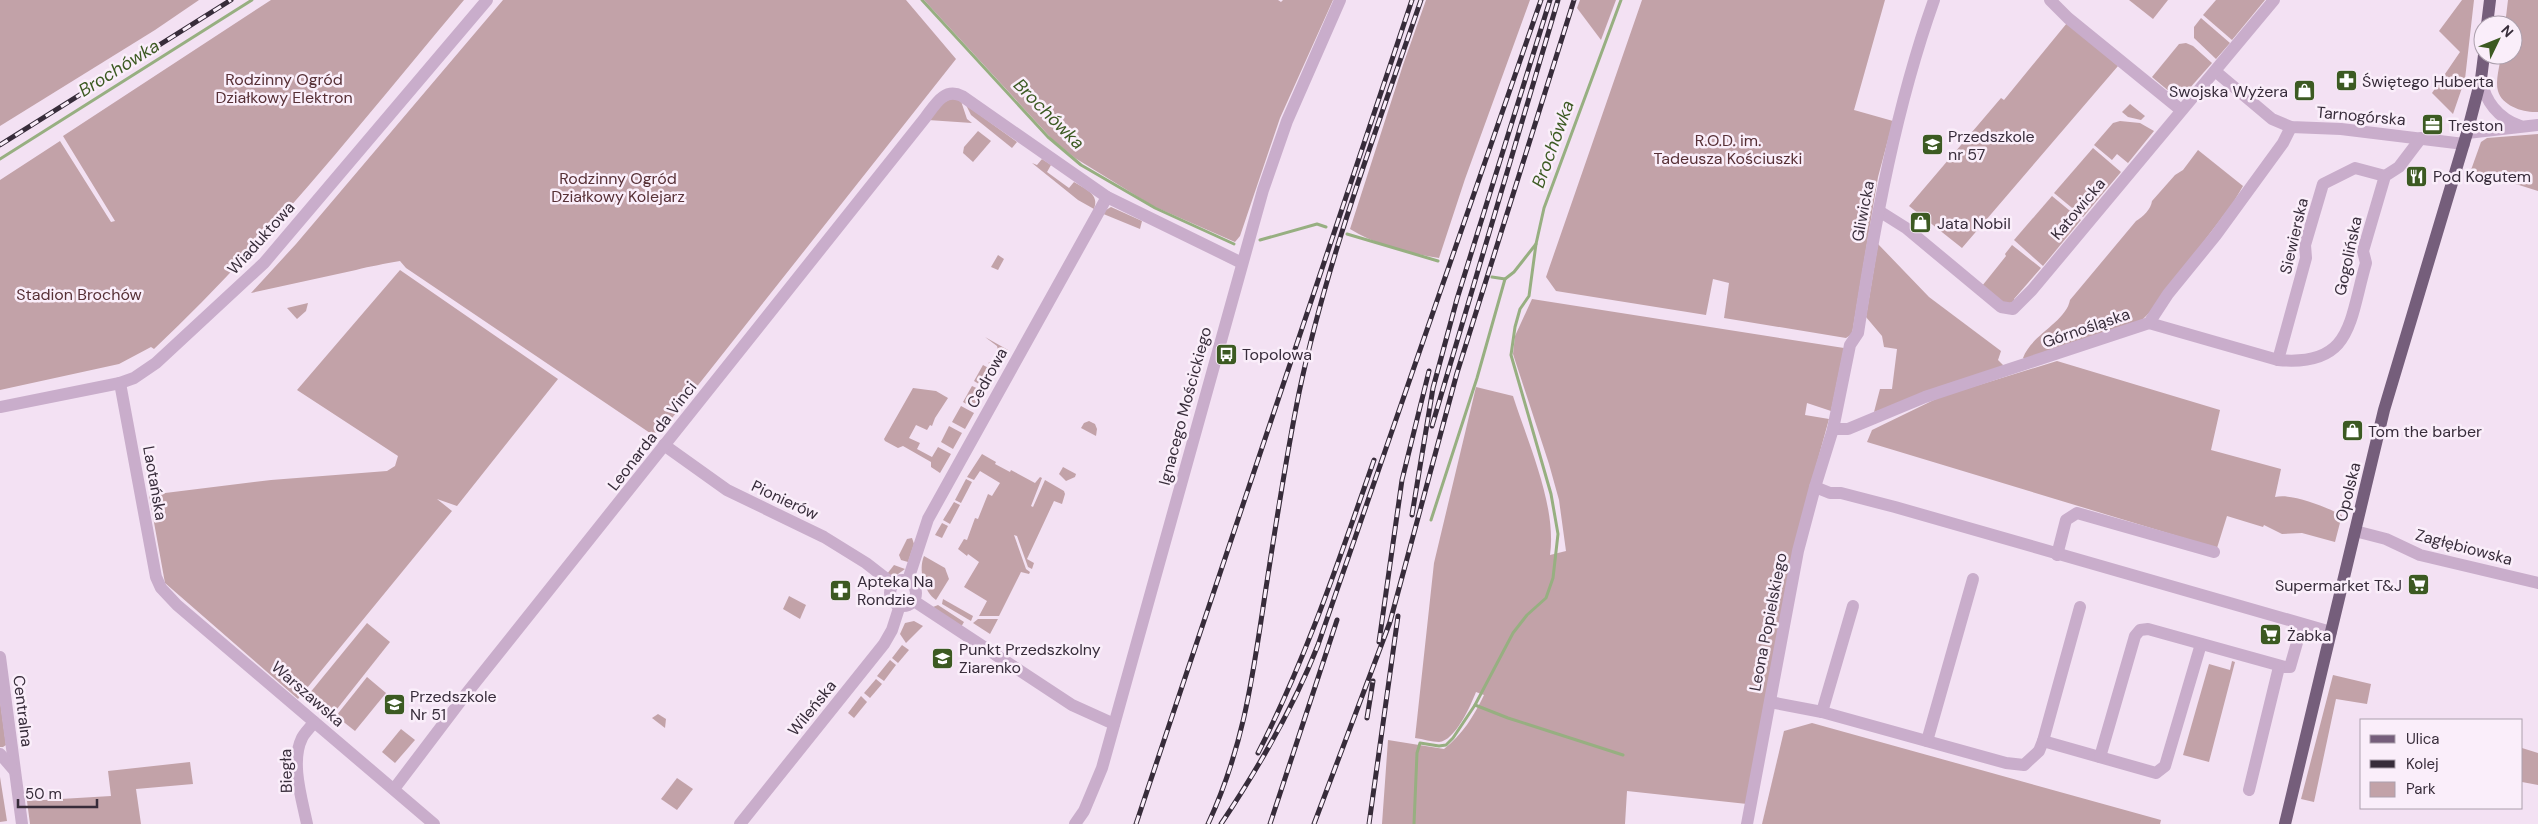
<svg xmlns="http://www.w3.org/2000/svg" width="2538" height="824" font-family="'DM Sans',sans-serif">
  <rect width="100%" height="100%" fill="#f3e1f3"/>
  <g fill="#c2a2a8">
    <polygon points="0,0 199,0 155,30 0,126"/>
    <path d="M271 0H464C364 119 268 242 154 349L151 347 119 364 0 390V180L60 141 111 222 115 221 63 136Z"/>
    <path d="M503 0H906L956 59 661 432 650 433 406 268 400 261C384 264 371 266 356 270L251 293 296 244Z"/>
    <polygon points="924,0 1278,0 1281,2 1283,0 1333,0 1280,118 1240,236 1235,242 1153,206 1075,158 1052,139"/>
    <path d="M1426 0H1530L1465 179 1439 258C1408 253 1376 245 1350 229L1403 65Z"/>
    <polygon points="1580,0 1616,0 1601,40 1577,8"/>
    <polygon points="1642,0 1885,0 1854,110 1893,121 1878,177 1852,334 1846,338 1724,318 1729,283 1713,279 1706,315 1556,291 1546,277"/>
    <polygon points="2129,0 2168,0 2153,19"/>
    <polygon points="2216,0 2265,0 2232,40 2203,15"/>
    <polygon points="2462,0 2474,0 2465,79 2453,114 2432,93 2460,52 2439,31"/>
    <path d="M2508 0H2538V112C2524 113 2502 106 2498 91 2495 81 2500 65 2501 55H2513V25H2505Z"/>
    <polygon points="2201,18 2230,43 2216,59 2194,38 2194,27"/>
    <polygon points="2067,23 2118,66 1962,248 1909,206 2001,98 2004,100"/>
    <polygon points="2186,43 2193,46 2212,63 2181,98 2177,98 2152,77 2179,44"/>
    <polygon points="952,98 961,101 967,119 972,123 928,120 940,105"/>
    <polygon points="2130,104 2145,116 2141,120 2128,117 2122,112"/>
    <polygon points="966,105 1017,142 1012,148 971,115"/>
    <polygon points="2120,121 2140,123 2154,131 2128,163 2117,154 2112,160 2094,145 2113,123"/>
    <polygon points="978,131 991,141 973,162 963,153 964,147"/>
    <polygon points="2538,134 2538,191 2471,170 2481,142 2487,138"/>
    <polygon points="2093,148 2121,172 2083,217 2054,193"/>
    <path d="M2198 150 2243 186 2233 203 2151 311 2142 320 2025 359 2023 358C2031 335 2066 322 2070 300L2136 221C2143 217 2151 209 2152 201L2175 175 2183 170Z"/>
    <path d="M1042 159 1051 165 1047 172 1069 188 1074 182C1085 189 1100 194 1094 209L1078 200 1032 163 1037 165Z"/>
    <polygon points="2052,196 2081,220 2043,266 2014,240"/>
    <polygon points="1111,207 1142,221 1140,229 1101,213"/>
    <polygon points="1878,244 1929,297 2001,351 1998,360 2006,368 1874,412 1880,389 1892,389 1897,349 1884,347 1882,336 1866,317"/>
    <polygon points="2012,245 2041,268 2014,299 2014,302 2005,304 1982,286 2006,256 2005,254"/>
    <polygon points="998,255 1004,259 998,270 991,267"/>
    <polygon points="400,270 558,379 457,506 437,499 452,511 298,699 165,583 149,495 271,480 387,471 395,466 398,456 297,390"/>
    <path d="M1532 299 1844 348 1831 411 1807 403 1805 415 1829 419 1802 517 1747 804 1627 791 1625 824H1382L1388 740 1444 749C1462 735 1474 716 1484 695L1476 692C1471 705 1455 741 1439 742 1432 742 1423 739 1415 738L1434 563 1476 387 1513 396C1528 443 1557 506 1550 555L1566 551 1559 500 1549 464 1513 354 1515 336Z"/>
    <polygon points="308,303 306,311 297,319 287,308"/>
    <polygon points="985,337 1008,350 998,368 988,363 993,361 998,350 997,346"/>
    <path d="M2057 361 2220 410 2211 450 2281 469 2275 497C2293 493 2325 507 2342 515L2335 542 2302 533 2282 534 2264 525 2263 527 2227 516 2217 548 1867 442 1872 430 1940 397Z"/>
    <polygon points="983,365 996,372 987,389 974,381"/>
    <polygon points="972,386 985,392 975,409 963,402"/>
    <polygon points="913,388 936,391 948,398 935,418 932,426 930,425 927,430 916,425 909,438 920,443 917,449 932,457 938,447 951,454 940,473 931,467 931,462 903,446 898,448 885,441 884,439"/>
    <polygon points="961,406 974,413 965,429 952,422"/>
    <polygon points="1089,421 1095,424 1097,429 1096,436 1081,428 1084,423"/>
    <polygon points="949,426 962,433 953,449 941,442"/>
    <polygon points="982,454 996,462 995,464 1010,472 1011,470 1035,483 1040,477 1042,478 1031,506 1033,507 1045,480 1064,491 1065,494 1062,504 1054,501 1027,559 1034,563 1032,569 1028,567 1017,536 1014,535 1026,569 1030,572 1029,574 1021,572 999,616 979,616 987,601 964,587 979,562 968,554 967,556 958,549 964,539 967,540 975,518 978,519 988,494 992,496 1000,483 980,471 974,480 967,477"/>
    <polygon points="1063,467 1076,474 1075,477 1066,481 1059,474"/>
    <polygon points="966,479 972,482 961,503 955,500"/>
    <polygon points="954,502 960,505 950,524 943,520"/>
    <polygon points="942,523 948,526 942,538 935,535"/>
    <polygon points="912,538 914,544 908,562 901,560 899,555 907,539"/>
    <path d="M924 556 945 568 949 579 936 600C924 592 918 570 924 556Z"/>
    <polygon points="894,565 905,569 894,577 887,574"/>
    <polygon points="789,596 806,605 800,619 783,609"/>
    <polygon points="943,599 973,616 971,621 942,604"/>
    <polygon points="938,605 964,622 961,627 933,607"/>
    <polygon points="978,619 998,619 990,634 973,623"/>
    <polygon points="914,621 923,626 906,643 900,634 905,623"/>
    <polygon points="367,623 390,642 333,714 309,694"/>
    <polygon points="902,645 909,650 898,663 892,658"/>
    <polygon points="890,660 896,665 884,681 877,676"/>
    <polygon points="2232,661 2235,662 2209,762 2183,755 2209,664 2230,670"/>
    <polygon points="2333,675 2371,684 2367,704 2336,699 2314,802 2301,799"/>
    <polygon points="367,677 386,693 355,731 336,716"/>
    <polygon points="876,679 882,684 870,698 864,693"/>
    <polygon points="861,696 867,702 854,718 848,713"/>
    <polygon points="0,700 6,745 3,747 0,747"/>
    <polygon points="658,714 666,719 665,728 652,718"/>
    <polygon points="1812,723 2161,820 2160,824 1762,824 1784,731"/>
    <polygon points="401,729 415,740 395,763 382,752"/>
    <polygon points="2522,748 2538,753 2538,785 2522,782"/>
    <polygon points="190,762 193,784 136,789 141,824 30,824 27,801 111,796 108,771"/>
    <polygon points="0,777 7,821 0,822"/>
    <polygon points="677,778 693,789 677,810 661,799"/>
  </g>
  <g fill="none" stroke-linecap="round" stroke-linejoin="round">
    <g stroke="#97af81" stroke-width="3">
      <polyline points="922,0 1048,137 1081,165 1155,208 1234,244"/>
      <polyline points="0,159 252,0"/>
      <polyline points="1347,234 1438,261"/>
      <polyline points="1260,240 1317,224 1326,227"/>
      <polyline points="1492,277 1505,279 1514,272 1536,244 1544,208 1621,0"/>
      <polyline points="1431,520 1477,378 1505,279"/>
      <polyline points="1475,705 1508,718 1623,755"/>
      <polyline points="1414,824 1417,753 1420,743 1439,746 1446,745 1453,738 1475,705 1513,633 1527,615 1546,598 1553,578 1558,534 1551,494 1511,355 1515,327 1520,309 1529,296 1536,244"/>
    </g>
    <g stroke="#c9adcb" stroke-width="12">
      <polyline points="2050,0 2068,18 2181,110"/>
      <polyline points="2215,71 2272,119 2291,127 2341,129 2464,144"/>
      <path d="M2481 79C2485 101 2498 118 2520 126"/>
      <polyline points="2467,133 2538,125"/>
      <polyline points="1879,211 1906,228 2001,307 2013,309 2032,290 2274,0"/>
      <path d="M2149 323 2278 360C2353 367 2349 321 2366 263L2363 251 2385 176 2399 167 2421 138"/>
      <polyline points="2278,360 2306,258 2305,245 2323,184 2355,168 2385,176"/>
      <polyline points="120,383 156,577 161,588 177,605 434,824"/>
      <polyline points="0,407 120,383 134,378 156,363 264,263 487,0"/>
      <polyline points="1833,429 1848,429 1925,397 2149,323 2168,294 2216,235 2283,143 2291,127"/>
      <polyline points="664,445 727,490 824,537 866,563 893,584"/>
      <polyline points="1815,487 1830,493 1841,493 1895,507 2331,632"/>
      <polyline points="2355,531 2386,539 2420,555 2538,583"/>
      <polyline points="2057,555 2066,520 2077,513 2214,552"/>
      <circle cx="903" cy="593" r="13"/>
      <polyline points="908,580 928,519 1107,197"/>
      <polyline points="914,601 1072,705 1114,724"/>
      <polyline points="0,657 22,824"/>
      <polyline points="1770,702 1822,712 2006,763 2024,765 2039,751 2043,741 2080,607"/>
      <polyline points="1822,712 1853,606"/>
      <polyline points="1927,741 1973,579"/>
      <polyline points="2043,741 2156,773 2165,766 2201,644"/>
      <polyline points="0,754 14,770"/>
      <polyline points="2100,757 2135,636 2140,630 2148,629 2285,667 2290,667 2302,625"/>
      <path d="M394 789 466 694 925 118C935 105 944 87 962 96L1107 197 1242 263"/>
      <polyline points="2249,790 2279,667"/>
      <path d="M307 824C302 799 290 762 302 738 305 732 311 727 314 722"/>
      <polyline points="740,824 884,644 892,630 900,605"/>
      <polyline points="1075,824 1084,811 1102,768 1263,190 1287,121 1340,0"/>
      <path d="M1747 824 1798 551 1815 487 1833 429 1850 345 1858 333C1875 221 1896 107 1934 0"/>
    </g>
    <g stroke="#755e7b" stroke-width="12">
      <polyline points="2487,25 2490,0"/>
      <polyline points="2285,824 2384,410 2467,133 2481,79 2484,55"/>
    </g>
    <defs>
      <g id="rail">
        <polyline points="0,145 231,0"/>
        <polyline points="1432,426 1558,0"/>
        <polyline points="1412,515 1433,388 1457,299 1550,0"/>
        <polyline points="1379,642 1402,480 1429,371"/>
        <polyline points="1367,718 1373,681"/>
        <path d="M1258 753C1306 659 1339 560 1374 460"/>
        <polyline points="1136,824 1412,0"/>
        <path d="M1208 824C1245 744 1253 673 1266 588 1276 523 1286 457 1299 393 1327 259 1377 129 1421 0"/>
        <path d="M1221 824C1259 767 1293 709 1318 645L1541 0"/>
        <polyline points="1270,824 1337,620"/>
        <polyline points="1314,824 1390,622 1457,373 1574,0"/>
        <polyline points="1369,824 1398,616"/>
      </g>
    </defs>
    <use href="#rail" stroke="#372c3a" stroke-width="5"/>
    <use href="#rail" stroke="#faeefa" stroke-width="3" stroke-dasharray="9" stroke-linecap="butt"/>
  </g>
  <defs>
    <symbol id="pharmacy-square" viewBox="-11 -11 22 22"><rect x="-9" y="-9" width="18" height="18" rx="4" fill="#3c5a22" stroke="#faeefa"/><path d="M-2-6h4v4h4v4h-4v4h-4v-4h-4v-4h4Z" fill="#fff"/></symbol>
    <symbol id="shop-square" viewBox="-11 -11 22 22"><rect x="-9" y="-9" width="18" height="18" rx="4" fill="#3c5a22" stroke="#faeefa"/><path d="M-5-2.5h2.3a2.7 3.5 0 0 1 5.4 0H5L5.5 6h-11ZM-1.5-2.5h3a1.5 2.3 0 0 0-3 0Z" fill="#fff"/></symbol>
    <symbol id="office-square" viewBox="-11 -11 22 22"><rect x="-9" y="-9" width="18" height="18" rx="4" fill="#3c5a22" stroke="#faeefa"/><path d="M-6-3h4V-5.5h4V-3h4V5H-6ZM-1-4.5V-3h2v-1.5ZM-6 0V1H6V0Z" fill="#fff"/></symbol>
    <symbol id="school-square" viewBox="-11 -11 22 22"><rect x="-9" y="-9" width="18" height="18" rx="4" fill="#3c5a22" stroke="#faeefa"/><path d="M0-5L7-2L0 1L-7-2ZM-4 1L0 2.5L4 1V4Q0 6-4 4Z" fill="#fff"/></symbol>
    <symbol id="restaurant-square" viewBox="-11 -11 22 22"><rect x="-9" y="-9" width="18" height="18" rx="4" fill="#3c5a22" stroke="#faeefa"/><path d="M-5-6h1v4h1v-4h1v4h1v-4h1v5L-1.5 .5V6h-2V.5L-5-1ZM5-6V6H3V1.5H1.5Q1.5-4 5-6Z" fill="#fff"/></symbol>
    <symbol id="bus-square" viewBox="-11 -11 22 22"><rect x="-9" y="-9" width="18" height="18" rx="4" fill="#3c5a22" stroke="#faeefa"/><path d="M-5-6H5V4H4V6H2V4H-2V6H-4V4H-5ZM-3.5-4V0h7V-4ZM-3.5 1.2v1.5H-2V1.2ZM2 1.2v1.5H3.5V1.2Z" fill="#fff"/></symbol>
    <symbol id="supermarket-square" viewBox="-11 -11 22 22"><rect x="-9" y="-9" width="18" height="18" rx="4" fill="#3c5a22" stroke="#faeefa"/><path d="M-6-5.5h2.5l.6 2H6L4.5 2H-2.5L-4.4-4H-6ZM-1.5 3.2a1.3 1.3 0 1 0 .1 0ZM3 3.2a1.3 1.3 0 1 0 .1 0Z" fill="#fff"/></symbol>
  </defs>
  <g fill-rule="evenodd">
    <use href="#pharmacy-square" x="2334" y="68" width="25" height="25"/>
    <use href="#shop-square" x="2292" y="78" width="25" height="25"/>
    <use href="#office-square" x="2420" y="112" width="25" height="25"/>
    <use href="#school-square" x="1920" y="132" width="25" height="25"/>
    <use href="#restaurant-square" x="2404" y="164" width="25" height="25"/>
    <use href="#shop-square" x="1908" y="210" width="25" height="25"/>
    <use href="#bus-square" x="1214" y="342" width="25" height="25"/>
    <use href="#shop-square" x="2340" y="418" width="25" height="25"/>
    <use href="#supermarket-square" x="2406" y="572" width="25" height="25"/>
    <use href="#pharmacy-square" x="828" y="578" width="25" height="25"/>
    <use href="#supermarket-square" x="2258" y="622" width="25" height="25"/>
    <use href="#school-square" x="930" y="646" width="25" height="25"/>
    <use href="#school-square" x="382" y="692" width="25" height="25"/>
  </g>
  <g text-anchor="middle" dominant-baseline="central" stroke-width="5" stroke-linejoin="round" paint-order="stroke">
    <g font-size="16" fill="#573036" stroke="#faeefa">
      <text x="284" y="79">Rodzinny Ogród<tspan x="284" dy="18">Działkowy Elektron</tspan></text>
      <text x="1728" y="140">R.O.D. im.<tspan x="1728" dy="18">Tadeusza Kościuszki</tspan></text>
      <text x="618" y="178">Rodzinny Ogród<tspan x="618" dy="18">Działkowy Kolejarz</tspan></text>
      <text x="79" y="294">Stadion Brochów</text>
    </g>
    <g font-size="16" fill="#372c3a" stroke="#faeefa" text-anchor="start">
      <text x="2362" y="81">Świętego Huberta</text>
      <text x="2288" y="91" text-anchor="end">Swojska Wyżera</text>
      <text x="2448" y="125">Treston</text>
      <text x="1948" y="136">Przedszkole<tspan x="1948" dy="18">nr 57</tspan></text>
      <text x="2433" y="176">Pod Kogutem</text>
      <text x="1937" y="223">Jata Nobil</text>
      <text x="1242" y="354">Topolowa</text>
      <text x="2368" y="431">Tom the barber</text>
      <text x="857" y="581">Apteka Na<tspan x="857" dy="18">Rondzie</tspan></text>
      <text x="2402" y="585" text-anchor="end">Supermarket T&amp;J</text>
      <text x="2287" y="635">Żabka</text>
      <text x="959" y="649">Punkt Przedszkolny<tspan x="959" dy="18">Ziarenko</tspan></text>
      <text x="410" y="696">Przedszkole<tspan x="410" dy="18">Nr 51</tspan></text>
    </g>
    <g font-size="16" fill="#372c3a" stroke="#faeefa">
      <text transform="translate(2361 116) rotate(5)">Tarnogórska</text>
      <text transform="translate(2078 209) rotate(-50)">Katowicka</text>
      <text transform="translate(1863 211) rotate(-79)">Gliwicka</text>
      <text transform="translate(2294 236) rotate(-77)">Siewierska</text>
      <text transform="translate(261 238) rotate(-48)">Wiaduktowa</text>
      <text transform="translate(2348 256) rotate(-78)">Gogolińska</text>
      <text transform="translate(2086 328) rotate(-19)">Górnośląska</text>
      <text transform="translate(987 378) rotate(-61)">Cedrowa</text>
      <text transform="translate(1185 406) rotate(-75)">Ignacego Mościckiego</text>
      <text transform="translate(652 436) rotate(-52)">Leonarda da Vinci</text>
      <text transform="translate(155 483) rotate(80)">Laotańska</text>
      <text transform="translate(2348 492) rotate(-76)">Opolska</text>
      <text transform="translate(785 500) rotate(25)">Pionierów</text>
      <text transform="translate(2464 547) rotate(15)">Zagłębiowska</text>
      <text transform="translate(1768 622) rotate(-79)">Leona Popielskiego</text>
      <text transform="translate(308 694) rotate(41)">Warszawska</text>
      <text transform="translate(812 708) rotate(-51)">Wileńska</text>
      <text transform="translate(23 711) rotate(83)">Centralna</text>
      <text transform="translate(286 771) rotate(-91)">Biegła</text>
    </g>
    <g font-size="18" font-style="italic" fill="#3c5a22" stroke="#faeefa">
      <text transform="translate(119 68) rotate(-32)">Brochówka</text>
      <text transform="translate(1049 114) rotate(45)">Brochówka</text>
      <text transform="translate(1553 144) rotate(-70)">Brochówka</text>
    </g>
  </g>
  <rect x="2360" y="719" width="162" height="90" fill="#faeefa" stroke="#aca0ad"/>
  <rect x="2370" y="735" width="25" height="8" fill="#755e7b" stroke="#aca0ad"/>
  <text x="2406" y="744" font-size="15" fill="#372c3a">Ulica</text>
  <rect x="2370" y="760" width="25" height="8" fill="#372c3a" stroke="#aca0ad"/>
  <text x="2406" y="769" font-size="15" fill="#372c3a">Kolej</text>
  <rect x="2370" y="782" width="25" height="15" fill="#c2a2a8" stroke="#aca0ad"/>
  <text x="2406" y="794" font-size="15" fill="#372c3a">Park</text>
  <g transform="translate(2498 40) rotate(47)"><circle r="24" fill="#faeefa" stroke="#aca0ad"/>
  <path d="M0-4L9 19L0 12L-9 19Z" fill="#3c5a22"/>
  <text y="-8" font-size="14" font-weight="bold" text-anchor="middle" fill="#372c3a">N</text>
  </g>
  <path d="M18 799v8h79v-8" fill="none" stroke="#372c3a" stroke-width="2.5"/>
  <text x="25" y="799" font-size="15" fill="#372c3a" stroke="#faeefa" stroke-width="4" paint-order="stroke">50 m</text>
</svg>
